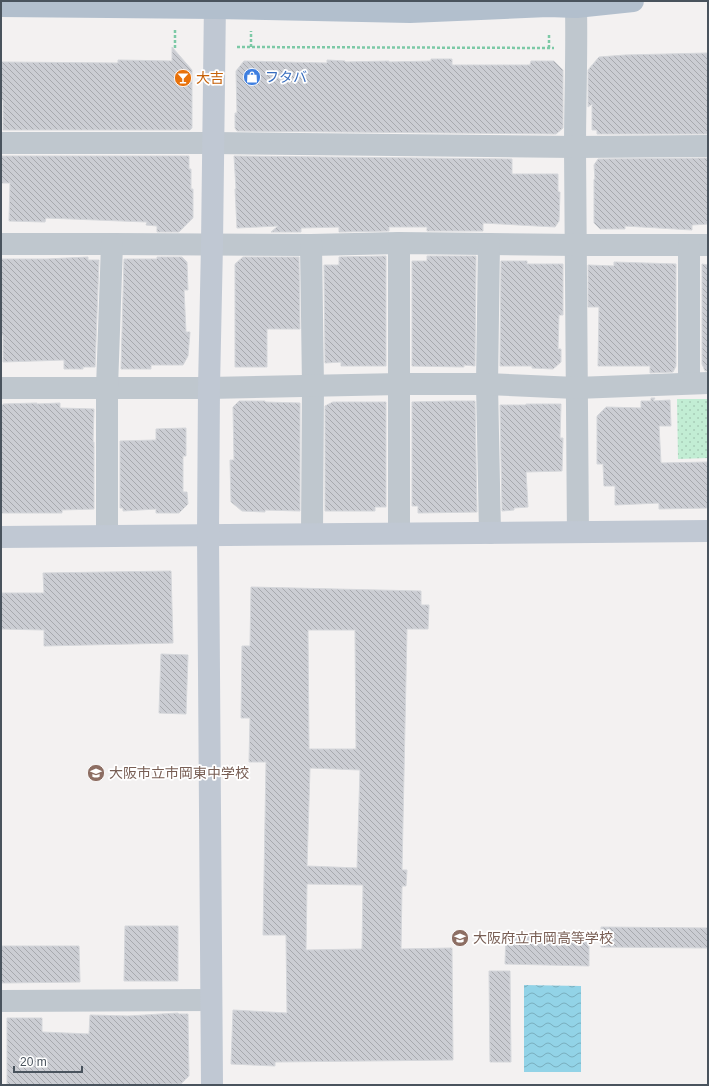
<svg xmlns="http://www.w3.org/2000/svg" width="709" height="1086" font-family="Helvetica,'Noto Sans JP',sans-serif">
  <defs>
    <pattern id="park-dots" width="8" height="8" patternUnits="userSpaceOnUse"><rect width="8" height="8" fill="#c2edd4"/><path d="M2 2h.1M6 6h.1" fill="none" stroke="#a8cdb8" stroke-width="1.8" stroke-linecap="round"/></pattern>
    <pattern id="water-waves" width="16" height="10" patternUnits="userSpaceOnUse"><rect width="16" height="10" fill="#92d3e7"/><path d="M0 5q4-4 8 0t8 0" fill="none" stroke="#79aebe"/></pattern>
    <pattern id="building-back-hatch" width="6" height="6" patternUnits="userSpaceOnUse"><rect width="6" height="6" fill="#cbcdd3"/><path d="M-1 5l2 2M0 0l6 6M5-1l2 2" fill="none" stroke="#a7a9ae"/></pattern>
  </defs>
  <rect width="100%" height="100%" fill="#f3f1f1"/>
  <polygon fill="url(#park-dots)" points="677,399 708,399 708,458 678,459"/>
  <polygon fill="url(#water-waves)" points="524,985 581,986 581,1072 524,1072"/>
  <g fill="url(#building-back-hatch)" stroke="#d5d7db" fill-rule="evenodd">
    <polygon points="172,47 192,70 192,128 190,130 3,130 3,100 1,100 1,62 118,63 118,60 172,61"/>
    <polygon points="708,53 708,134 597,134 597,130 592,130 592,104 588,107 588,70 599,57 625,55"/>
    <polygon points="431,59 452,59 452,65 530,65 531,61 554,61 563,70 563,128 556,134 237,131 235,128 235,113 237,113 236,71 244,61 327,63 327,60 345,61 345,62 389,61 389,62 431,61"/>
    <polygon points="1,156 189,156 189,169 191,169 191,189 193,189 193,218 179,232 157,232 157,226 146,225 147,222 46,218 45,222 9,221 10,183 1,183"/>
    <polygon points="234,156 512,159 512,174 558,174 558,192 560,192 559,221 555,227 483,223 483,231 427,231 427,227 389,227 389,231 339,232 339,227 301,228 301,232 271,232 278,226 237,228 235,189 236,189"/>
    <polygon points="708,158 708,224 692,225 692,230 625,226 625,229 600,229 594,223 594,179 595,179 594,165 598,159"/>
    <polygon points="386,256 386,366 341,366 341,362 325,363 324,265 339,265 339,257"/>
    <polygon points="427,256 476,256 475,366 464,365 464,367 412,366 412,261 427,261"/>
    <polygon points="88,257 88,260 99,260 95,367 83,367 83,369 64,369 64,360 3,362 3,335 1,335 1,259 47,259"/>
    <polygon points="157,257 182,257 187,262 188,290 184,290 186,332 190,332 188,356 183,365 151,365 151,369 121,369 124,259 157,259"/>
    <polygon points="243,257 299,257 300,329 267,329 267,367 235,367 235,264"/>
    <polygon points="501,261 527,261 527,264 563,264 563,315 559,315 558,349 561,349 561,362 553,369 532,368 532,366 500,366"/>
    <polygon points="614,262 676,264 676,366 673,372 650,373 650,366 598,366 599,307 588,307 588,265 614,266"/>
    <polygon points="702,264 708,265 708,371 705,371 702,364"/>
    <polygon points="651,398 655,398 653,401 670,400 671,426 659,426 661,463 708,462 708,508 659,509 659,503 615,505 615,486 604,486 603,464 597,464 597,416 606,407 641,408 641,401 651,401"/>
    <polygon points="239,401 265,401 265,402 300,403 300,511 265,510 265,512 242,511 231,502 230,460 234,460 233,407"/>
    <polygon points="451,401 475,401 477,512 418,513 418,506 412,506 412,402"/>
    <polygon points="333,402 386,402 386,507 375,507 375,511 325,511 325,406"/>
    <polygon points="37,403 37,404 60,403 60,408 94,409 93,442 94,442 94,509 62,510 62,513 1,513 1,405 3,405 3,404"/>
    <polygon points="526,404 561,404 560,438 563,438 562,471 526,472 528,507 514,508 514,510 502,511 500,405 526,405"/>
    <polygon points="186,428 186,456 183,456 183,492 187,492 188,504 179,513 156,513 156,509 123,511 123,508 120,508 120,441 156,440 156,429"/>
    <polygon points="171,571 173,643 44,646 44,630 1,629 1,593 44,593 43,573"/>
    <path d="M251 587 421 591V605H429L428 629H407L402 870H407L406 886H402L401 949 452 948 453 1060 275 1062V1066L231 1064 233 1010 287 1013 286 935H263L266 762H249L250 718H241L242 646H250ZM308 630H355L356 749H309ZM310 768 360 770 357 868 307 866ZM307 884 363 885 362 949 306 950Z"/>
    <polygon points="161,654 188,655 186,714 159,713"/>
    <polygon points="125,926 178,926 178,981 124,981"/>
    <polygon points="601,927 708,928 708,948 601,947"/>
    <polygon points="506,933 589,935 589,966 505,964"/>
    <polygon points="1,946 79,946 80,982 1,983"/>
    <polygon points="489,971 510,971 511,1062 490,1062"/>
    <polygon points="178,1013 179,1014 188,1014 189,1076 181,1084 161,1084 161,1085 42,1084 42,1085 7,1085 7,1018 42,1018 42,1032 89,1034 90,1015 128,1016"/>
  </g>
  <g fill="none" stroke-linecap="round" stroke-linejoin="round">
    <g stroke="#7cc9a6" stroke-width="2.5" stroke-dasharray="3 2" stroke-linecap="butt">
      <polyline points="549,35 549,48"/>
      <polyline points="237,47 554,48"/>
      <polyline points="251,47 251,31"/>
      <polyline points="175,48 175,29"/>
    </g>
    <g stroke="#bfc7ce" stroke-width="22">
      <path d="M576 7C577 54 575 102 575 149 575 277 576 404 578 531"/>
      <polyline points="1,143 214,143 575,147 708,146"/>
      <polyline points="1,244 112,244 311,245 399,243 576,245 708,245"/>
      <polyline points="489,244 487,384 490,533"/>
      <polyline points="311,245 313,386 312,534"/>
      <polyline points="689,245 689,383"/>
      <polyline points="1,388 209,388 400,384 487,384 576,388 708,383"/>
      <polyline points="399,533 399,243"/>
      <polyline points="107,535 107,388 112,244"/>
      <polyline points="1,1001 211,1000"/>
    </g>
    <g stroke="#c0c8d3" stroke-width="22">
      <polyline points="1,537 708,531"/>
      <polyline points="212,1085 208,535 209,388 212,244 215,1"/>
    </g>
    <polyline stroke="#b2bfcd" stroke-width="22" points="1,6 215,8 410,12 548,6 576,7 633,1"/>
  </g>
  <defs>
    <symbol id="shop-disc" viewBox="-11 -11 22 22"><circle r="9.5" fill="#3f7fe0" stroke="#fff"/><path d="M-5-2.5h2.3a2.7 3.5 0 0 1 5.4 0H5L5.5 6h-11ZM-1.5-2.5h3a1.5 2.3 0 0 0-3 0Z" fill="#fff"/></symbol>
    <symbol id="bar-disc" viewBox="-11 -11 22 22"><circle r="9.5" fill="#e8710a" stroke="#fff"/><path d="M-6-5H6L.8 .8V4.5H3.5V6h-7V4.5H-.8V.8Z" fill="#fff"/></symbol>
    <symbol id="school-disc" viewBox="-11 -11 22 22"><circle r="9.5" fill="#8d6e63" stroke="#fff"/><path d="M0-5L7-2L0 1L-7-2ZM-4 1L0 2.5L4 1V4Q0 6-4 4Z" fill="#fff"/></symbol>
  </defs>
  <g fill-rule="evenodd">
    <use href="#shop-disc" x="242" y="67" width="20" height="20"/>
    <use href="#bar-disc" x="173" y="68" width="20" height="20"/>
    <use href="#school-disc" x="86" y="763" width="20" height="20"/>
    <use href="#school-disc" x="450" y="928" width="20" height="20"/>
  </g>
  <g text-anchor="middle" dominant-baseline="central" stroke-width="3.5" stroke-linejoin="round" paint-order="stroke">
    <g font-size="14" fill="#366cbe" stroke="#fff" text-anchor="start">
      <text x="265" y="77">フタバ</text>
    </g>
    <g font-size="14" fill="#c56008" stroke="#fff" text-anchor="start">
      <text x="196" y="78">大吉</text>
    </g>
    <g font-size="14" fill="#785e54" stroke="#fff" text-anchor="start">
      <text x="109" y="773">大阪市立市岡東中学校</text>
      <text x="473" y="938">大阪府立市岡高等学校</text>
    </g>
  </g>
  <rect width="709" height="1086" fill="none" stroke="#49535d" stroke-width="4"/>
  <path d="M14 1066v6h68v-6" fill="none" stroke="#49535d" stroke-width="2"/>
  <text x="20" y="1066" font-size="12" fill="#49535d" stroke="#ffffff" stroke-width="3" paint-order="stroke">20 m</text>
</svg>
